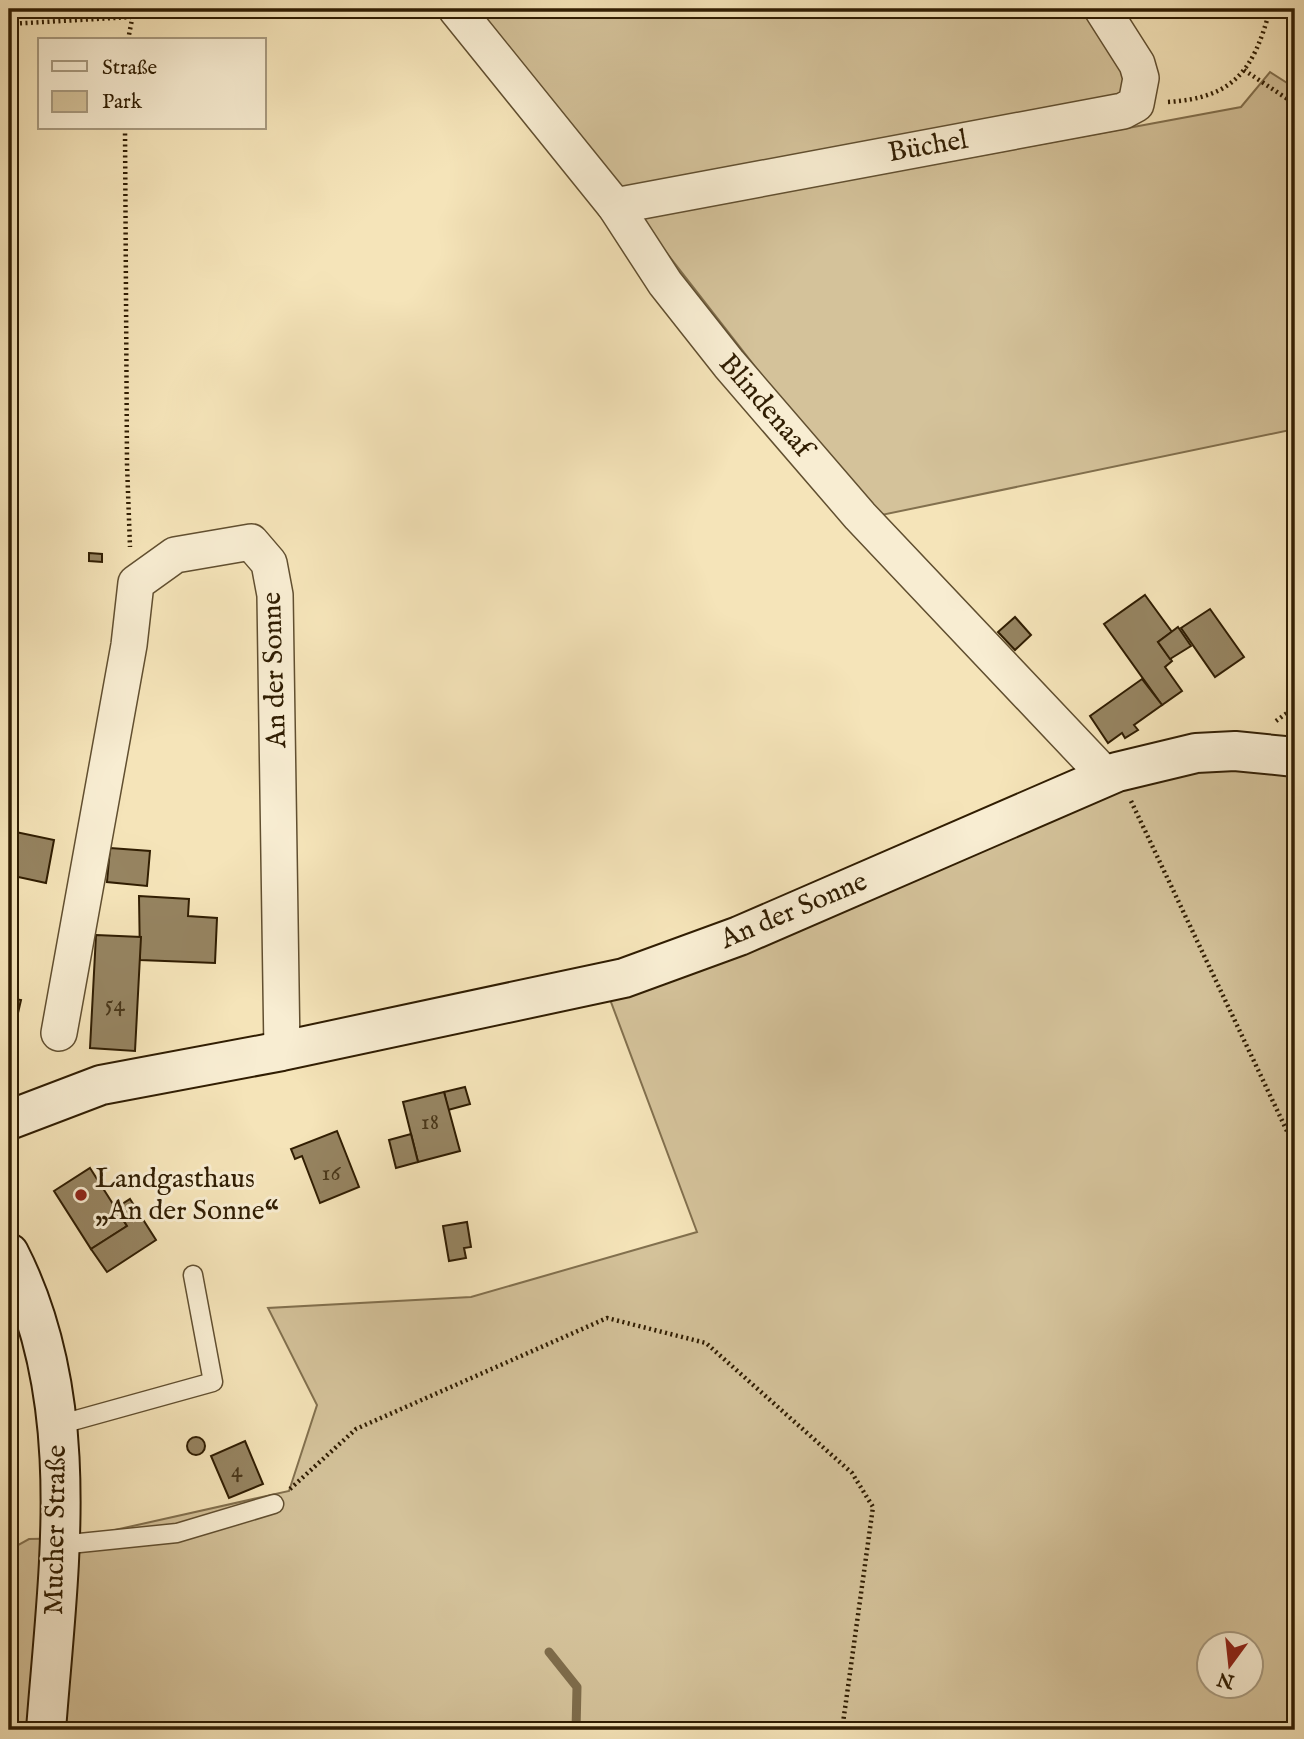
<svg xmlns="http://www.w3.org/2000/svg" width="1304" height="1739" font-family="'IM FELL English',serif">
  <rect width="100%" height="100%" fill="#f5e4b9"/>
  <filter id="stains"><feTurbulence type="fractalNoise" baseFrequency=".00286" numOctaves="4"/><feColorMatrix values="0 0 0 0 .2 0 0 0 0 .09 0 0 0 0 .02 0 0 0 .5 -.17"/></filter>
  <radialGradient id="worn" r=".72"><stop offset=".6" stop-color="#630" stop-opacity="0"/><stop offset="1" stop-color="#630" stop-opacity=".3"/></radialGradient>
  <g fill="#d4c29a" stroke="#82704e" stroke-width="2" fill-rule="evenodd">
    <polygon points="462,9 1126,9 1130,79 1119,101 622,192"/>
    <polygon points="1270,72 1295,88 1295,429 872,517 630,206 956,160 1241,107"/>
    <path d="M1295 757V1730H9V1550L29 1539 79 1538 289 1491 317 1405 268 1308 471 1297 697 1232 605 986 1104 775ZM1210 1644H1252V1686H1210Z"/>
  </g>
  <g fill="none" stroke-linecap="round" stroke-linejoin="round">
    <polyline stroke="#7e6c4b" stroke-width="9" points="549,1652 577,1687 576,1730"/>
  </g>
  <g fill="#968461" stroke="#301d02" stroke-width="2">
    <polygon points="89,553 102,554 102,562 89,561"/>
    <polygon points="1145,595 1172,632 1158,642 1172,661 1165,667 1182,691 1162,705 1104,624"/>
    <polygon points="1210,609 1244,657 1215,677 1181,628"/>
    <polygon points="1015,617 1031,635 1015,650 998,632"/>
    <polygon points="1178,627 1191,646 1170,659 1158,642"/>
    <polygon points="1142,679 1162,705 1134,725 1138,730 1125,738 1122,733 1108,743 1090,716"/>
    <polygon points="11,831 54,840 46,883 9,875"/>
    <polygon points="110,848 150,851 147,886 107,882"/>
    <polygon points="139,896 189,899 188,916 217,918 215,963 140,960"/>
    <polygon points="9,915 17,917 18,922 9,962"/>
    <polygon points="96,935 141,937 135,1051 90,1048"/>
    <polygon points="9,998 21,1000 11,1043 9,1042"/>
    <polygon points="465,1087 470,1104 448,1110 444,1092"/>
    <polygon points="444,1092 460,1151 418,1162 403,1102"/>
    <polygon points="337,1131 359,1187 320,1203 302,1156 295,1159 291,1149"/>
    <polygon points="411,1134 418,1162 396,1168 389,1140"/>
    <polygon points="90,1168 127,1226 91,1249 54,1191"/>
    <polygon points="130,1199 156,1240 107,1272 91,1249 127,1226 116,1208"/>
    <polygon points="467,1222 471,1247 464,1248 466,1258 449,1261 443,1226"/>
    <circle cx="196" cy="1446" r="9"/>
    <polygon points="245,1441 263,1484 229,1498 211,1456"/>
  </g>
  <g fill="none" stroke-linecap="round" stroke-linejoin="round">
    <defs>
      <g id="lane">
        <polyline points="58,1425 213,1382 193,1275"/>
        <polyline points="60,1545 177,1533 274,1504"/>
      </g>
      <g id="street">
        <polyline points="456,9 615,206 665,283 729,364 860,516 1106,776"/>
        <polyline points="615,206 1123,111 1136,104 1141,78 1137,64 1102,9"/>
        <polyline points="59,1033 129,645 136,583 175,555 251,542 269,563 275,595 282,1051"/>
      </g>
      <g id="secondary">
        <polyline points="9,1120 101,1085 282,1051 624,978 739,936 1117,772 1196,753 1235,751 1295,757"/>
        <path d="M9 1253C85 1401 58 1571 46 1730"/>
      </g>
    </defs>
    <use href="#lane" stroke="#614f30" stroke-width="21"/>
    <use href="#street" stroke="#614f30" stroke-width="38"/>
    <use href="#secondary" stroke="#301d02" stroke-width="42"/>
    <g stroke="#301d02" stroke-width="4.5" stroke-dasharray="2 3.5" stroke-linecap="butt">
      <polyline points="9,24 131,17"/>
      <polyline points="128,40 134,9"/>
      <polyline points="1244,70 1295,104"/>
      <path d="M1168 102C1234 98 1254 70 1270 9"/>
      <polyline points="125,128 127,464 130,547"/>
      <polyline points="1276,721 1295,707"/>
      <polyline points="1131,801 1295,1148"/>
      <polyline points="290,1489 356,1429 607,1318 706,1343 852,1473 873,1507 843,1723 849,1730"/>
    </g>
    <use href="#lane" stroke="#f8edd2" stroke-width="18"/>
    <use href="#street" stroke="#f8edd2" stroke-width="35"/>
    <use href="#secondary" stroke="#f8edd2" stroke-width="38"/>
  </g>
  <circle fill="#8f2418" stroke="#f8edd2" stroke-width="2.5" cx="81" cy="1195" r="7"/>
  <g text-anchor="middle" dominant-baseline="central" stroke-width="6" stroke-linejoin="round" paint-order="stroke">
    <g font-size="24" fill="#4a371a">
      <text x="115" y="1004">54</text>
      <text x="430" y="1122">18</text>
      <text x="331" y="1173">16</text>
      <text x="237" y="1470">4</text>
    </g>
    <g font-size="28" fill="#301d02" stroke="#f8edd2">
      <text transform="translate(928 147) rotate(-10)">Büchel</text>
      <text transform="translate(765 406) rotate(49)">Blindenaaf</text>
      <text transform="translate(275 670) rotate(-92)">An der Sonne</text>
      <text transform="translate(794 911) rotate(-23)">An der Sonne</text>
      <text transform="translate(56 1530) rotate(-89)">Mucher Straße</text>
    </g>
    <g font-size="28" fill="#301d02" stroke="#f8edd2" text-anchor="start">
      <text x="95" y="1179">Landgasthaus<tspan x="95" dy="32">„An der Sonne“</tspan></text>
    </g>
  </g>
  <rect width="1304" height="1739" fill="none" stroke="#f5e4b9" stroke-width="35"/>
  <rect x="10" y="10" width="1283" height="1718" fill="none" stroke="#301d02" stroke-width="3.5"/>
  <rect x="18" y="18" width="1269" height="1704" fill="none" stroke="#301d02" stroke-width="2"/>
  <rect x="38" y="38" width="228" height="91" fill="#f8edd2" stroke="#a89a7f" stroke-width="2"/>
  <rect x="52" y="61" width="35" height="10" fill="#f8edd2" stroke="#a89a7f" stroke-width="2"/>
  <text x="102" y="74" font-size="21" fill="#301d02">Straße</text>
  <rect x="52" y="91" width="35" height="21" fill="#d4c29a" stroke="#a89a7f" stroke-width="2"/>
  <text x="102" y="108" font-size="21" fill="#301d02">Park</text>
  <g transform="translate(1230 1665) rotate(195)"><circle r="33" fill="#f8edd2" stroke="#a89a7f" stroke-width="2"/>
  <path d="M0-5L12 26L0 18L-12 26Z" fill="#8f2418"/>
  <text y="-10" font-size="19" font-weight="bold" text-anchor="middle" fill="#301d02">N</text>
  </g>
  <rect width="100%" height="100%" filter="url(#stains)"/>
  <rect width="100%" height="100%" fill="url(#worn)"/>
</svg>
